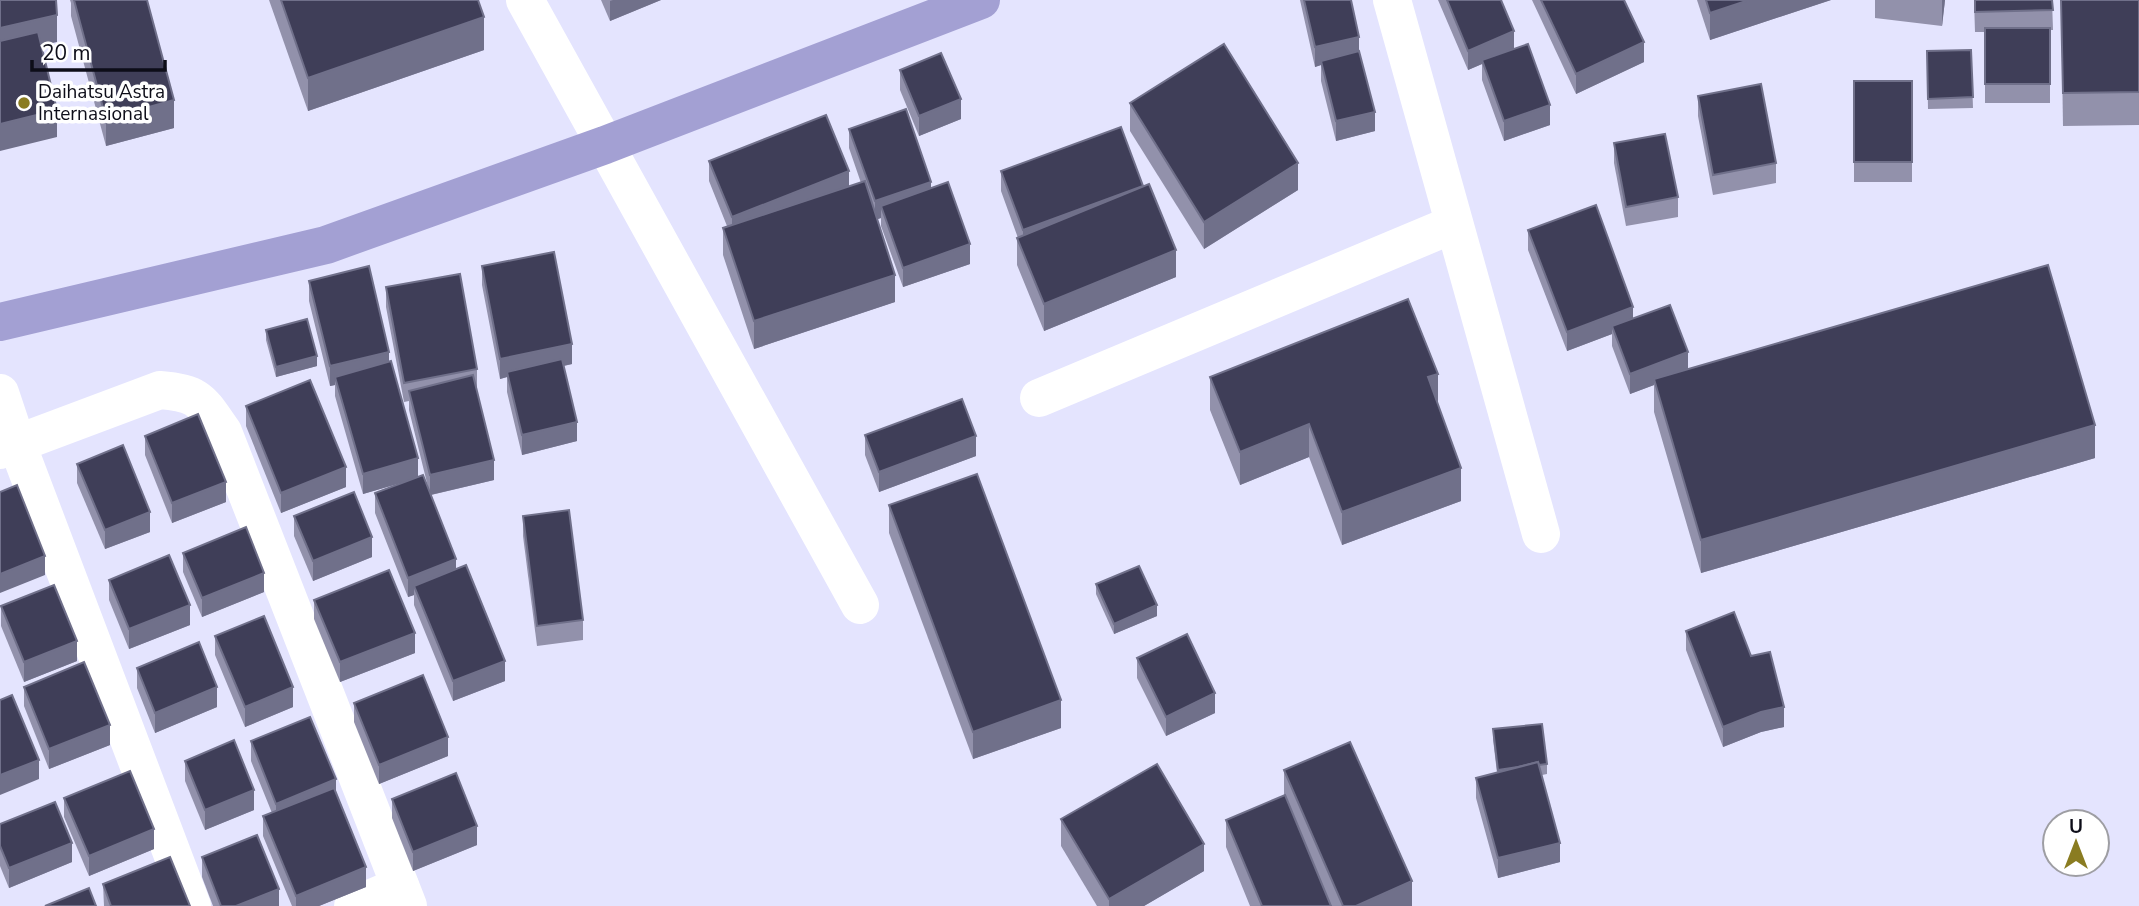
<svg xmlns="http://www.w3.org/2000/svg" width="2139" height="906" font-family="'Nunito Sans',sans-serif">
  <rect width="100%" height="100%" fill="#e4e4fe"/>
  <g fill="none" stroke-linecap="round" stroke-linejoin="round">
    <g stroke="#fff" stroke-width="38">
      <polyline points="525,0 860,605"/>
      <polyline points="1392,0 1541,534"/>
      <polyline points="0,393 17,444 192,906"/>
      <polyline points="1039,398 1454,224"/>
      <path d="M0 450 160 390C200 393 201 401 223 432L408 906"/>
      <polyline points="353,906 400,886"/>
    </g>
    <polyline stroke="#a3a0d3" stroke-width="38" points="0,322 326,245 605,145 981,0"/>
  </g>
  <g fill="#9291ab">
    <polygon points="70,0 147,0 174,128 106,146 71,16 71,3"/>
    <polygon points="269,0 478,0 484,50 308,111"/>
    <polygon points="601,0 661,0 610,21"/>
    <polygon points="1300,0 1351,0 1359,51 1375,131 1336,141 1321,81 1321,65 1315,67"/>
    <polygon points="1438,0 1501,0 1514,49 1550,125 1504,141 1482,80 1482,64 1468,70"/>
    <polygon points="1532,0 1624,0 1644,62 1576,94"/>
    <polygon points="1697,0 1831,0 1710,40"/>
    <polygon points="1875,0 1945,0 1942,26 1875,18"/>
    <polygon points="1974,0 2052,0 2053,30 2050,30 2050,103 1985,103 1985,32 1975,32"/>
    <polygon points="2061,0 2139,0 2139,125 2063,126"/>
    <polygon points="1971,50 1973,108 1928,109 1927,51"/>
    <polygon points="900,70 961,119 919,136 900,90"/>
    <rect x="1854" y="81" width="58" height="101"/>
    <polygon points="1698,96 1776,163 1776,183 1713,195 1698,116"/>
    <polygon points="1130,103 1298,190 1204,249 1130,131"/>
    <polygon points="849,129 931,188 970,264 903,287 881,226 881,218 877,219 895,302 754,349 723,255 723,228 727,226 709,181 709,161 849,187 861,183 849,148"/>
    <polygon points="1614,143 1678,197 1678,217 1626,226 1614,163"/>
    <polygon points="1001,171 1176,277 1044,331 1017,265 1017,238 1018,238 1001,191"/>
    <polygon points="1528,230 1633,318 1688,369 2095,458 1701,573 1654,412 1654,385 1630,394 1612,346 1612,334 1567,351 1528,250"/>
    <polygon points="482,266 572,364 564,366 577,441 522,455 507,392 507,377 500,379 482,285"/>
    <polygon points="309,281 389,362 418,477 428,487 409,410 409,401 404,402 386,307 386,287 477,369 477,389 476,389 494,480 431,495 456,569 505,681 453,701 414,605 414,595 408,597 375,513 375,493 404,482 363,494 335,396 335,385 330,386 309,301"/>
    <polygon points="266,330 317,366 276,377 266,340"/>
    <polygon points="1210,377 1438,406 1461,501 1342,545 1309,457 1240,485 1210,410"/>
    <polygon points="246,406 346,487 281,513 246,426"/>
    <polygon points="865,435 976,456 879,492 865,455"/>
    <polygon points="145,436 226,502 172,523 145,455"/>
    <polygon points="77,464 150,532 105,549 77,483"/>
    <polygon points="889,505 1061,728 973,759 889,533"/>
    <polygon points="294,516 372,557 313,581 294,536"/>
    <polygon points="523,516 583,620 583,640 537,646 523,536"/>
    <polygon points="183,553 264,592 202,617 183,572"/>
    <polygon points="109,580 190,625 129,649 109,600"/>
    <polygon points="1096,584 1157,616 1114,634 1096,594"/>
    <polygon points="314,600 415,653 340,682 314,619"/>
    <polygon points="1,606 77,661 24,682 1,626"/>
    <polygon points="1686,631 1751,656 1784,727 1761,732 1723,747 1686,650"/>
    <polygon points="215,636 293,707 245,727 215,655"/>
    <polygon points="1137,658 1215,713 1166,736 1137,678"/>
    <polygon points="137,668 217,707 155,733 137,688"/>
    <polygon points="24,687 110,745 49,769 24,706"/>
    <polygon points="354,703 448,756 379,784 354,722"/>
    <polygon points="1493,729 1547,764 1547,774 1542,775 1560,862 1498,878 1476,798 1476,778 1497,773 1493,739"/>
    <polygon points="251,741 336,794 366,887 319,906 292,906 263,836 263,816 272,813 251,761"/>
    <polygon points="185,761 254,810 205,830 185,781"/>
    <polygon points="1284,770 1412,906 1250,906 1226,847 1226,820 1284,796"/>
    <polygon points="64,798 154,849 89,876 64,817"/>
    <polygon points="392,799 477,845 413,871 392,818"/>
    <polygon points="1061,819 1204,871 1144,906 1097,906 1061,846"/>
    <polygon points="0,824 72,862 9,888 0,866"/>
    <polygon points="202,857 279,906 213,906 202,877"/>
    <polygon points="103,884 190,906 104,906"/>
  </g>
  <g fill="#70708a">
    <polygon points="613,0 661,0 610,21 610,1"/>
    <polygon points="1749,0 1831,0 1710,40 1710,13"/>
    <polygon points="1942,0 1945,0 1942,26"/>
    <polygon points="57,15 57,42 0,55 0,28"/>
    <polygon points="484,17 484,50 308,111 308,78"/>
    <polygon points="1514,31 1514,50 1482,60 1482,64 1468,70 1468,51"/>
    <polygon points="1359,37 1359,57 1321,61 1321,65 1315,67 1315,47"/>
    <polygon points="1644,42 1644,62 1576,94 1576,74"/>
    <polygon points="961,99 961,119 919,136 919,116"/>
    <polygon points="174,100 174,128 106,146 106,119"/>
    <polygon points="1550,105 1550,125 1504,141 1504,121"/>
    <polygon points="57,110 57,137 0,151 0,124"/>
    <polygon points="1375,112 1375,131 1336,141 1336,121"/>
    <polygon points="1298,163 1298,190 1204,249 1204,222"/>
    <polygon points="849,171 849,191 732,237 732,217"/>
    <polygon points="931,182 931,201 881,206 881,218 875,220 875,201"/>
    <polygon points="1143,186 1023,250 1023,230"/>
    <polygon points="970,244 970,264 903,287 903,268"/>
    <polygon points="1176,250 1176,277 1044,331 1044,304"/>
    <polygon points="895,275 895,302 754,349 754,321"/>
    <polygon points="1633,307 1633,326 1612,326 1612,334 1567,351 1567,332"/>
    <polygon points="572,344 572,364 508,377 507,372 507,377 500,379 500,359"/>
    <polygon points="389,352 389,371 335,377 335,385 330,386 330,366"/>
    <polygon points="1688,352 1688,372 1654,379 1654,385 1630,394 1630,374"/>
    <polygon points="317,356 317,366 276,377 276,367"/>
    <polygon points="1438,374 1438,407 1428,377"/>
    <polygon points="577,422 577,441 522,455 522,435"/>
    <polygon points="1309,424 1309,457 1240,485 1240,452"/>
    <polygon points="2095,425 2095,458 1701,573 1701,540"/>
    <polygon points="976,436 976,456 879,492 879,472"/>
    <polygon points="418,458 418,478 363,494 363,474"/>
    <polygon points="494,460 494,480 430,495 430,475"/>
    <polygon points="346,467 346,487 281,513 281,493"/>
    <polygon points="1461,468 1461,501 1342,545 1342,512"/>
    <polygon points="226,482 226,502 172,523 172,503"/>
    <polygon points="150,512 150,532 105,549 105,530"/>
    <polygon points="372,537 372,557 313,581 313,561"/>
    <polygon points="45,556 45,575 0,593 0,574"/>
    <polygon points="456,559 456,579 414,586 414,595 408,597 408,578"/>
    <polygon points="264,573 264,592 202,617 202,598"/>
    <polygon points="190,605 190,625 129,649 129,629"/>
    <polygon points="1157,605 1157,616 1114,634 1114,624"/>
    <polygon points="415,633 415,653 340,682 340,662"/>
    <polygon points="77,641 77,661 24,682 24,662"/>
    <polygon points="505,661 505,681 453,701 453,681"/>
    <polygon points="217,687 217,707 155,733 155,713"/>
    <polygon points="293,687 293,707 245,727 245,707"/>
    <polygon points="1215,693 1215,713 1166,736 1166,717"/>
    <polygon points="1061,700 1061,728 973,759 973,732"/>
    <polygon points="1784,707 1784,727 1761,732 1723,747 1723,727 1761,712"/>
    <polygon points="110,725 110,745 49,769 49,749"/>
    <polygon points="448,737 448,756 379,784 379,765"/>
    <polygon points="39,760 39,779 0,795 0,775"/>
    <polygon points="336,779 336,799 276,823 276,804"/>
    <polygon points="254,790 254,810 205,830 205,810"/>
    <polygon points="477,826 477,845 413,871 413,852"/>
    <polygon points="154,829 154,849 89,876 89,856"/>
    <polygon points="72,843 72,862 9,888 9,868"/>
    <polygon points="1560,843 1560,862 1498,878 1498,858"/>
    <polygon points="1204,844 1204,871 1144,906 1109,906 1109,899"/>
    <polygon points="366,867 366,887 319,906 296,906 296,896"/>
    <polygon points="1412,881 1412,906 1356,906"/>
    <polygon points="279,889 279,906 236,906"/>
  </g>
  <g fill="#3f3e58" stroke="#70708a" stroke-width="2">
    <polygon points="0,0 56,0 57,15 0,28"/>
    <polygon points="74,0 147,0 174,100 106,119"/>
    <polygon points="281,0 478,0 484,17 308,78"/>
    <polygon points="1304,0 1351,0 1359,37 1315,47"/>
    <polygon points="1447,0 1501,0 1514,31 1468,51"/>
    <polygon points="1541,0 1624,0 1644,42 1576,74"/>
    <polygon points="1706,0 1749,0 1710,13"/>
    <polygon points="1975,0 2052,0 2053,10 1975,12"/>
    <polygon points="2061,0 2139,0 2139,92 2063,93"/>
    <rect x="1985" y="28" width="65" height="56"/>
    <polygon points="38,32 57,110 0,124 0,41"/>
    <polygon points="1224,44 1298,163 1204,222 1130,103"/>
    <polygon points="1528,44 1550,105 1504,121 1482,60"/>
    <polygon points="1971,50 1973,97 1928,99 1927,51"/>
    <polygon points="1359,51 1375,112 1336,121 1321,61"/>
    <polygon points="941,53 961,99 919,116 900,70"/>
    <rect x="1854" y="81" width="58" height="81"/>
    <polygon points="1761,84 1776,163 1713,175 1698,96"/>
    <polygon points="906,109 931,182 875,201 849,129"/>
    <polygon points="826,115 849,171 732,217 709,161"/>
    <polygon points="1121,127 1143,186 1023,230 1001,171"/>
    <polygon points="1665,134 1678,197 1626,207 1614,143"/>
    <polygon points="865,181 895,275 754,321 723,228"/>
    <polygon points="948,182 970,244 903,268 881,206"/>
    <polygon points="1149,184 1176,250 1044,304 1017,238"/>
    <polygon points="1596,205 1633,307 1567,332 1528,230"/>
    <polygon points="554,252 572,344 500,359 482,266"/>
    <polygon points="2048,265 2095,425 1701,540 1654,379"/>
    <polygon points="369,266 389,352 330,366 309,281"/>
    <polygon points="460,274 477,369 404,383 386,287"/>
    <polygon points="1408,299 1438,374 1428,377 1461,468 1342,512 1309,424 1240,452 1210,377"/>
    <polygon points="1670,305 1688,352 1630,374 1612,326"/>
    <polygon points="307,319 317,356 276,367 266,330"/>
    <polygon points="562,359 577,422 522,435 507,372"/>
    <polygon points="391,361 418,458 363,474 335,377"/>
    <polygon points="473,375 494,460 430,475 409,391"/>
    <polygon points="310,380 346,467 281,493 246,406"/>
    <polygon points="962,399 976,436 879,472 865,435"/>
    <polygon points="198,414 226,482 172,503 145,436"/>
    <polygon points="123,445 150,512 105,530 77,464"/>
    <polygon points="977,474 1061,700 973,732 889,505"/>
    <polygon points="423,475 456,559 408,578 375,493"/>
    <polygon points="17,485 45,556 0,574 0,492"/>
    <polygon points="354,492 372,537 313,561 294,516"/>
    <polygon points="569,510 583,620 537,626 523,516"/>
    <polygon points="246,527 264,573 202,598 183,553"/>
    <polygon points="169,555 190,605 129,629 109,580"/>
    <polygon points="466,565 505,661 453,681 414,586"/>
    <polygon points="1139,566 1157,605 1114,624 1096,584"/>
    <polygon points="389,570 415,633 340,662 314,600"/>
    <polygon points="54,585 77,641 24,662 1,606"/>
    <polygon points="1734,612 1751,656 1770,652 1784,707 1761,712 1723,727 1686,631"/>
    <polygon points="264,616 293,687 245,707 215,636"/>
    <polygon points="1187,634 1215,693 1166,717 1137,658"/>
    <polygon points="199,642 217,687 155,713 137,668"/>
    <polygon points="84,662 110,725 49,749 24,687"/>
    <polygon points="423,675 448,737 379,765 354,703"/>
    <polygon points="12,695 39,760 0,775 0,700"/>
    <polygon points="310,717 336,779 276,804 251,741"/>
    <polygon points="1542,724 1547,764 1539,765 1538,762 1518,767 1498,770 1493,729"/>
    <polygon points="234,740 254,790 205,810 185,761"/>
    <polygon points="1350,742 1412,881 1356,906 1343,906 1284,770"/>
    <polygon points="1538,762 1560,843 1498,858 1476,778"/>
    <polygon points="1157,764 1204,844 1109,899 1061,819"/>
    <polygon points="130,771 154,829 89,856 64,798"/>
    <polygon points="456,773 477,826 413,852 392,799"/>
    <polygon points="334,788 366,867 296,896 263,816"/>
    <polygon points="1285,795 1331,906 1262,906 1226,820"/>
    <polygon points="55,802 72,843 9,868 0,846 0,824"/>
    <polygon points="257,835 279,889 236,906 221,906 202,857"/>
    <polygon points="170,857 190,906 111,906 103,884"/>
    <polygon points="89,888 96,906 45,906"/>
  </g>
  <circle fill="#8a7c21" stroke="#fff" stroke-width="2.5" cx="24" cy="103" r="7"/>
  <g text-anchor="middle" dominant-baseline="central" stroke-width="7" stroke-linejoin="round" paint-order="stroke">
    <g font-size="19" fill="#0d0d18" stroke="#fff" text-anchor="start">
      <text x="38" y="92">Daihatsu Astra<tspan x="38" dy="22">Internasional</tspan></text>
    </g>
  </g>
  <g transform="translate(2076 843)"><circle r="33" fill="#ffffff" stroke="#9e9ea3" stroke-width="2"/>
  <path d="M0-5L12 26L0 18L-12 26Z" fill="#8a7c21"/>
  <text y="-10" font-size="19" font-weight="bold" text-anchor="middle" fill="#0d0d18">U</text>
  </g>
  <path d="M32 60v10h133v-10" fill="none" stroke="#0d0d18" stroke-width="3.5"/>
  <text x="42" y="60" font-size="21" fill="#0d0d18" stroke="#ffffff" stroke-width="5" paint-order="stroke">20 m</text>
</svg>
